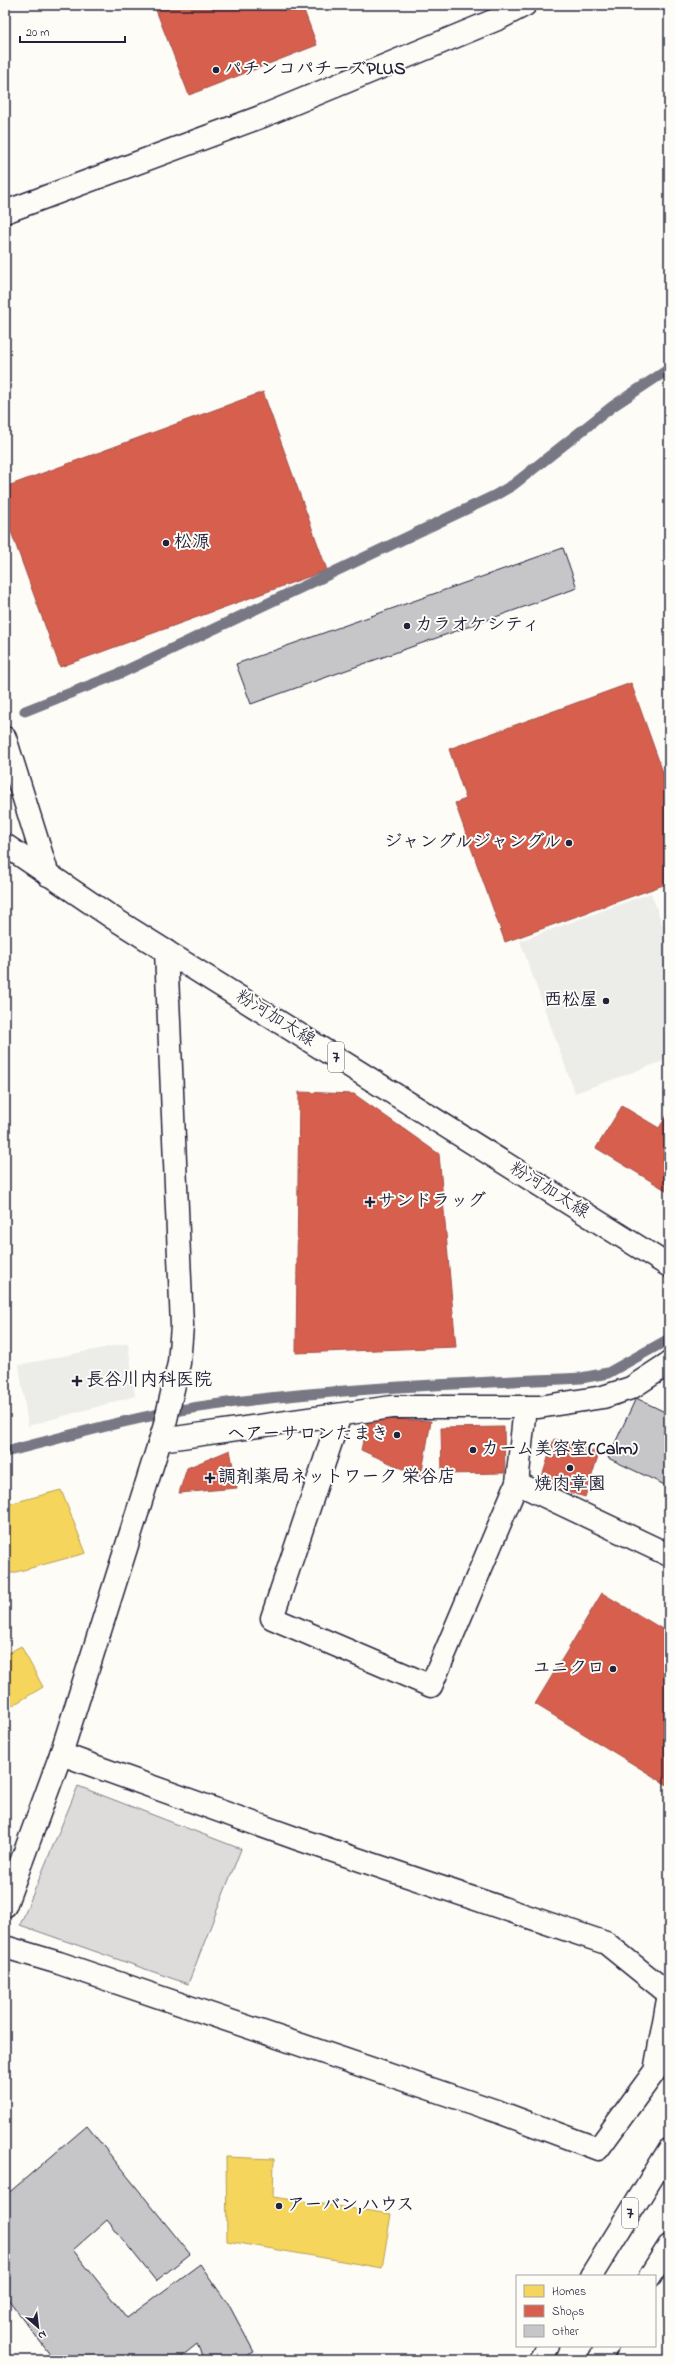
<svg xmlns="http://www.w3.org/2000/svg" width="674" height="2365" font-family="'Indie Flower','Klee One',sans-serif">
  <rect width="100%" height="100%" fill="#fdfcf7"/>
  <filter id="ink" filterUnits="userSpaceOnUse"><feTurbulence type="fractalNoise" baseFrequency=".025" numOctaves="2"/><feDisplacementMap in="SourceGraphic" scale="8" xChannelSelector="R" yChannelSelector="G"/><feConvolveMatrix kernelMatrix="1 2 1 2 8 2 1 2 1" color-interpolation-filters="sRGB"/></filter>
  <g filter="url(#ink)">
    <g fill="#ecece9">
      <polygon points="651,893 669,943 669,1059 575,1093 520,941"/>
      <polygon points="128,1343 135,1396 28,1426 19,1365"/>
    </g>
    <polygon fill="#dddcdb" stroke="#807f8b" points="78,1786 241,1849 188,1984 20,1925"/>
    <g fill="#f6d55c" stroke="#b69f52">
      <polygon points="61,1490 86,1553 5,1575 5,1505"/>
      <polygon points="21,1646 43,1687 5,1710 5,1655"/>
      <polygon points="226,2157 274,2159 273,2197 391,2214 382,2268 227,2241"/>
    </g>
    <g fill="#d6604d" stroke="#a04d48">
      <polygon points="154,5 302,5 317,45 189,95"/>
      <polygon points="263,392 327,570 60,667 5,515 5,487"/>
      <polygon points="631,683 669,789 669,883 505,942 455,803 466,799 449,749"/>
      <polygon points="299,1092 354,1094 439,1154 456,1347 296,1353"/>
      <polygon points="622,1106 659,1128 669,1112 669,1192 596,1148"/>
      <polygon points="368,1418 431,1421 421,1477 361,1450"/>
      <polygon points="504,1427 505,1473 442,1474 441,1428"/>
      <polygon points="554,1439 599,1453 585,1497 540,1483"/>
      <polygon points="230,1450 237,1488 179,1493 187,1468"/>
      <polygon points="602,1593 669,1633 669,1786 535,1704"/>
    </g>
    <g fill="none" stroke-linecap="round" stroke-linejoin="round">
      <g stroke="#787885" stroke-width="11">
        <polyline points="25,711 121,673 494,496 513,485 613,406 669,369"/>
        <path d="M5 1452C69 1436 133 1417 199 1407 326 1388 454 1384 581 1378L608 1373 669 1339"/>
      </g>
    </g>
    <g fill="#c6c6c8" stroke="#22223b">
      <polygon points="563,548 577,588 251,704 236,664"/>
      <polygon points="636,1398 669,1414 669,1487 608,1458"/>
      <polygon points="87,2126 190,2254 156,2281 107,2220 73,2250 127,2318 200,2264 230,2307 254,2352 238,2360 204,2360 197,2344 177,2360 54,2360 5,2295 5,2196"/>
    </g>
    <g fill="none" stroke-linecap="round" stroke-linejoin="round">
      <defs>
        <g id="minor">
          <polyline points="5,212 263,116 500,18 525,5"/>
          <polyline points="5,738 48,875"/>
          <polyline points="340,1415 272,1618 431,1686 517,1483 525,1407"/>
          <polyline points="161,1440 392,1407 539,1407 603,1397 631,1388 669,1363"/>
          <polyline points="517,1483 669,1555"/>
          <polyline points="61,1754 298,1839 606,1943 669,1994"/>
          <polyline points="5,1906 61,1754 164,1428 179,1363 182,1326 166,951"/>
          <polyline points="5,1947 59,1963 499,2112 598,2149 655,2071 669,1994"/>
        </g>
        <g id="major">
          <polyline points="5,845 113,918 669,1266"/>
          <polyline points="591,2276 669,2150"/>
          <polyline points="650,2276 669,2246"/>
          <polyline points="540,2360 548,2346"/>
          <polyline points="599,2360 607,2346"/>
        </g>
      </defs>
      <use href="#minor" stroke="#22223b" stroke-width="25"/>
      <use href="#major" stroke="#22223b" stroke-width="25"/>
      <use href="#minor" stroke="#fdfcf7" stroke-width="22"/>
      <use href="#major" stroke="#fdfcf7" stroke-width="22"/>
    </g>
  </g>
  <g fill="#22223b" stroke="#fdfcf7" stroke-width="1.5">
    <circle cx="216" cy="70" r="4"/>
    <circle cx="166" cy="543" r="4"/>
    <circle cx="407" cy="626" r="4"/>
    <circle cx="569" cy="843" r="4"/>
    <circle cx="606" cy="1001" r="4"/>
    <path d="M368 1196h4v4h4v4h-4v4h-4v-4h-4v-4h4z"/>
    <path d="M75 1375h4v4h4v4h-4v4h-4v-4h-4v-4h4z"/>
    <circle cx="397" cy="1435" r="4"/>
    <circle cx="473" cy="1450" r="4"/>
    <circle cx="570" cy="1468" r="4"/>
    <path d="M208 1472h4v4h4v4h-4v4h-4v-4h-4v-4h4z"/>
    <circle cx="613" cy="1669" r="4"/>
    <circle cx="279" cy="2206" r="4"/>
  </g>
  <g text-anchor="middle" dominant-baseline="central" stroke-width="4" stroke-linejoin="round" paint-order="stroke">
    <g fill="#fdfcf7" stroke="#646373" stroke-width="1">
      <rect x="328" y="1042" width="16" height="30" rx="3"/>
      <rect x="622" y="2198" width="16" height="30" rx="3"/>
    </g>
    <g font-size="17" font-weight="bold" fill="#22223b">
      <text x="336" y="1057">7</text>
      <text x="630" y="2213">7</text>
    </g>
    <g font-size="18" font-weight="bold" fill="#22223b" stroke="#fdfcf7" text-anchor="start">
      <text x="224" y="70">パチンコパチーズPLUS</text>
      <text x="174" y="543">松源</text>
      <text x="415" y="626">カラオケシティ</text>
      <text x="561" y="843" text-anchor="end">ジャングルジャングル</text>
      <text x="598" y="1001" text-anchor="end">西松屋</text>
      <text x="378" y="1202">サンドラッグ</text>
      <text x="86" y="1381">長谷川内科医院</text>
      <text x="389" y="1435" text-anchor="end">ヘアーサロンたまき</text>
      <text x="481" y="1450">カーム美容室(Calm)</text>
      <text x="218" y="1478">調剤薬局ネットワーク 栄谷店</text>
      <text x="570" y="1485" text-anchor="middle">焼肉章園</text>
      <text x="605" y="1669" text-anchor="end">ユニクロ</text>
      <text x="287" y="2206">アーバン,ハウス</text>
    </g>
    <g font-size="18" fill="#22223b" stroke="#fdfcf7">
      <text transform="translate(275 1019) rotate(32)">粉河加太線</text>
      <text transform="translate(549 1191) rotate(32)">粉河加太線</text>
    </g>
  </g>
  <rect width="674" height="2365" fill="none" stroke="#fdfcf7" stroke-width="20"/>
  <rect x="10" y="10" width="654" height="2345" fill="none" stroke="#22223b" stroke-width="1.5" filter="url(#ink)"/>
  <rect x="516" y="2275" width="140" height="72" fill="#fdfcf7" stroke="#a5a5ac"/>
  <rect x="524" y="2285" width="20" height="12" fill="#f6d55c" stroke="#a5a5ac"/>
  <text x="552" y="2295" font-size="12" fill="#22223b">Homes</text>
  <rect x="524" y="2305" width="20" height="12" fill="#d6604d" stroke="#a5a5ac"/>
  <text x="552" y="2315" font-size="12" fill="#22223b">Shops</text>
  <rect x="524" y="2325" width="20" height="12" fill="#c6c6c8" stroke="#a5a5ac"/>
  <text x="552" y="2335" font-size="12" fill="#22223b">Other</text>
  <g transform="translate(38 2327) rotate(152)" stroke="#fdfcf7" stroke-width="3" paint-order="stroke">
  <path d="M0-3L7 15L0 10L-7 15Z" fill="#22223b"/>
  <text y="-6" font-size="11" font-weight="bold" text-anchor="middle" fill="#22223b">N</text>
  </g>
  <path d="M20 36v6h105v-6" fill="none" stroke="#22223b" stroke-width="2"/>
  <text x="26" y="36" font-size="12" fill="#22223b" stroke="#fdfcf7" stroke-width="3" paint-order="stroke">20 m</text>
</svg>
